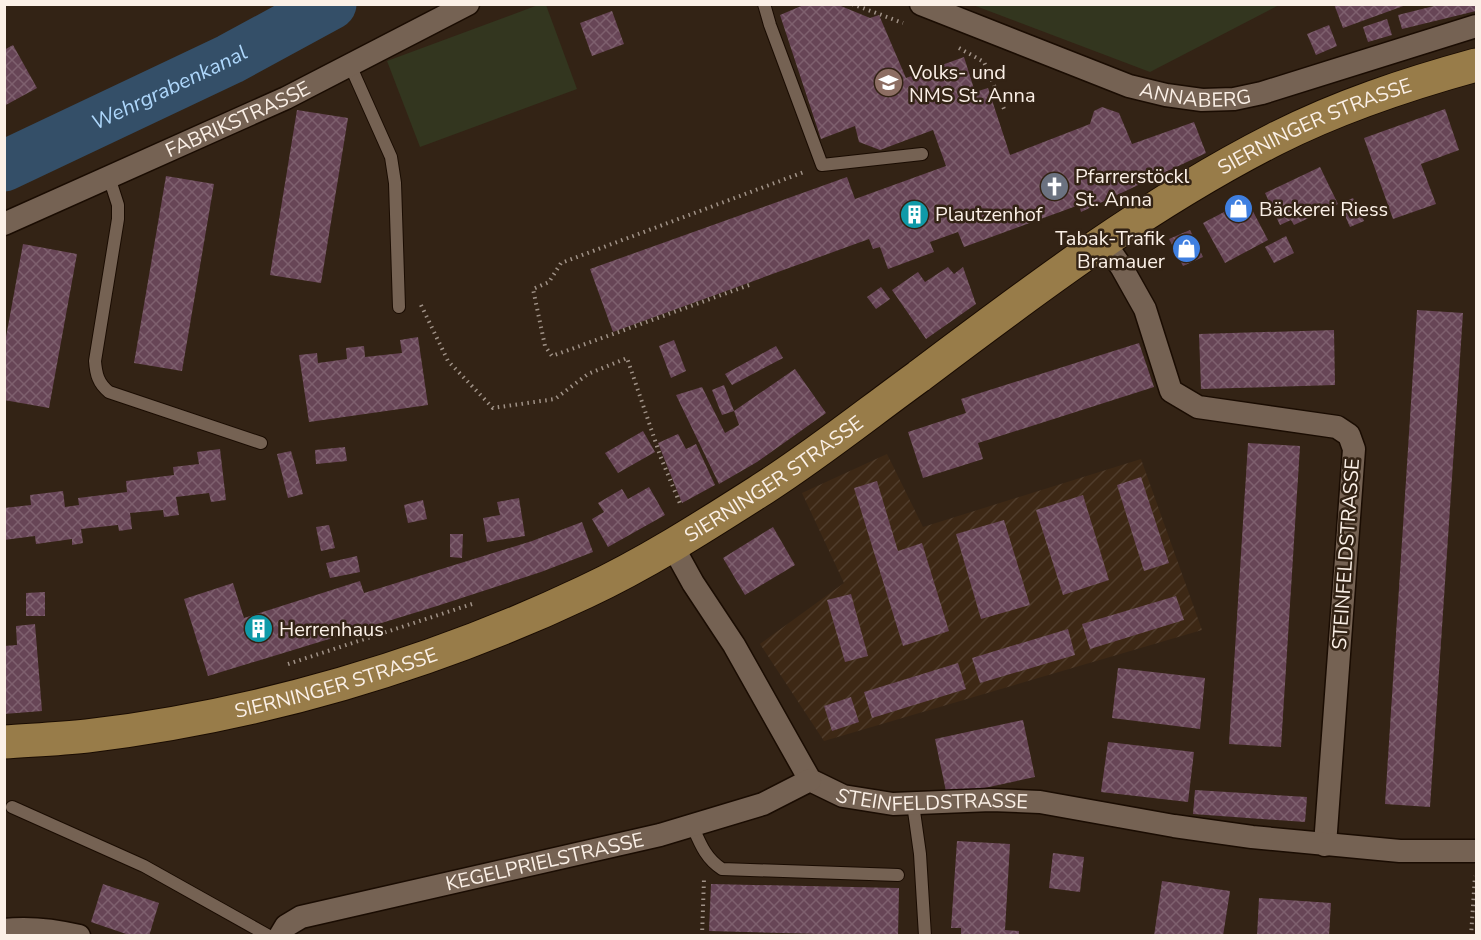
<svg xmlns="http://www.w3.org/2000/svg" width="1481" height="940" font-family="'Nunito Sans',sans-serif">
  <defs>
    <pattern id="industrial-furrows" width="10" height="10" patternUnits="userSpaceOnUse" patternTransform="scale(1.5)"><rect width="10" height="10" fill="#3d2815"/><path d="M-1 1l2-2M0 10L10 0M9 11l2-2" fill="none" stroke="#503d2c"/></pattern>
    <pattern id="building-cross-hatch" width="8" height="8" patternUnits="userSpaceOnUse" patternTransform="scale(1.5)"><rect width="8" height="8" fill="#674556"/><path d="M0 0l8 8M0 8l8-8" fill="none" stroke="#7e606e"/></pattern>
  </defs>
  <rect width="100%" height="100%" fill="#332315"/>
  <polygon fill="url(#industrial-furrows)" points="887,454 923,527 1141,459 1202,630 824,741 760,644 844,583 802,493"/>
  <g fill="#33361f">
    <polygon points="538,5 546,5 577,89 420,147 387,61"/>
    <polygon points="973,5 1279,4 1279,5 1150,72"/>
  </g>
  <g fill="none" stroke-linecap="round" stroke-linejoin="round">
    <path stroke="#344f68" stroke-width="51" id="s1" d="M4 166 230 59 331 4"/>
  </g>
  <g fill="url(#building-cross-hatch)">
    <polygon points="806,4 836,4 870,18 879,15 906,78 964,57 975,92 988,88 1010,155 1090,124 1094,111 1102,107 1119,113 1132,144 1194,122 1206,153 1081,212 1079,205 964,247 958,232 930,242 934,252 888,269 880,247 873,249 869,239 613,332 590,269 847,177 855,199 946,166 933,130 880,150 859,142 855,126 821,139 780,15"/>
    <polygon points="1334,4 1406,4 1406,5 1343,28"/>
    <polygon points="1442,4 1476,4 1476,11 1402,29 1398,15"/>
    <polygon points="612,11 624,44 592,56 580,23"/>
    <polygon points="1387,19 1392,35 1368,42 1363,27"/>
    <polygon points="1329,25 1337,46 1316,55 1307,34"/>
    <polygon points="13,45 37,88 4,106 4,50"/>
    <polygon points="1445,109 1459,150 1421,164 1436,204 1393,219 1364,138"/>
    <polygon points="297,110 348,118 321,283 270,275"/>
    <polygon points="1320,167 1338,204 1294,225 1291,220 1280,225 1265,193"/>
    <polygon points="166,176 214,184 182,371 134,363"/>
    <polygon points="1353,198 1364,221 1350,227 1340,204"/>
    <polygon points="1247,200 1268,240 1225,263 1203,223"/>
    <polygon points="1190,230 1203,257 1183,266 1169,239"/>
    <polygon points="1286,236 1294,253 1274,263 1265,247"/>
    <polygon points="23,244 77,254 49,408 4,400 4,348"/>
    <polygon points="948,267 954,274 963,267 976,304 926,339 892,290 918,272 925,282"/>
    <polygon points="881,287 890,299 876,309 867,297"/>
    <polygon points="1417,310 1463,313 1430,807 1385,804"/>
    <polygon points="1334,330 1335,385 1201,389 1199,334"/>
    <polygon points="418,337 428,405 309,422 299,355 317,353 318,363 347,359 346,348 364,346 365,357 402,353 400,340"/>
    <polygon points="674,340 686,371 671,378 659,346"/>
    <polygon points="1139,343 1154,387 978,443 983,459 923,478 908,432 966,413 961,399"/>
    <polygon points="776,346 783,358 732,385 725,374"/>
    <polygon points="795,369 826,413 757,462 719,484 676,395 702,387 725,433 739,425 734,411 722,415 712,390 724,385 734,411"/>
    <polygon points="643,431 655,452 618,473 605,453"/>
    <polygon points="678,434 686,449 696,444 715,485 682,503 658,443"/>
    <polygon points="1248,443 1300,446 1281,747 1229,744"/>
    <polygon points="345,447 347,461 316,464 315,450"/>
    <polygon points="220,449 226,500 211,502 209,493 176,497 179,515 164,517 163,510 130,513 132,529 119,531 118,525 81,529 83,543 72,545 72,539 36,544 35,536 4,540 4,508 31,505 30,495 63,491 65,507 79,505 78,498 127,492 126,481 174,475 173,467 199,464 197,452"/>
    <polygon points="291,451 303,494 288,498 277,454"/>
    <polygon points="1141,477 1169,563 1144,571 1117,485"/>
    <polygon points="877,481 898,551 922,543 949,631 903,646 854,488"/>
    <polygon points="649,487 665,515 608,547 592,519 604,512 598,503 622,489 628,499"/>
    <polygon points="1083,495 1109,580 1063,595 1036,510"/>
    <polygon points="519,498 525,536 487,542 483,518 500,515 497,502"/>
    <polygon points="423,500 427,519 408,523 404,505"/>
    <polygon points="1004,520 1030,605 981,619 956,534"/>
    <polygon points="582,522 593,552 541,572 437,606 208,676 184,599 233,583 244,618 360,581 364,593 532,541"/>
    <polygon points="329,525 335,548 321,551 316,527"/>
    <polygon points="773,527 795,565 745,595 723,558"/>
    <polygon points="450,534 463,534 462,558 450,557"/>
    <polygon points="357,556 360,572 330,578 326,563"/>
    <polygon points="45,592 45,616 26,616 26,593"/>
    <polygon points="851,594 868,656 845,662 827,600"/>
    <polygon points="1176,596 1184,620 1090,649 1082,624"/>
    <polygon points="35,624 42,711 4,714 4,646 17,645 16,626"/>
    <polygon points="1068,629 1075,655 980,683 972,658"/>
    <polygon points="958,663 966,689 872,718 864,692"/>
    <polygon points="1118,668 1205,678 1200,729 1112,718"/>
    <polygon points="851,697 859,722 832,731 824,706"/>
    <polygon points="1023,720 1035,777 947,796 935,739"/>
    <polygon points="1108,742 1194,752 1188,802 1101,792"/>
    <polygon points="1195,790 1307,797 1305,822 1193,814"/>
    <polygon points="957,841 1010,844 1005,930 1019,931 1019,936 961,936 961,928 951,928"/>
    <polygon points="1053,853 1084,857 1080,892 1049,888"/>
    <polygon points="1162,881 1230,891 1223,936 1154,936"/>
    <polygon points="103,884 159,903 149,936 132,936 91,922"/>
    <polygon points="711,884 899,888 898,936 709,931"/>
    <polygon points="1259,898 1331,903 1329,936 1257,936"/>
  </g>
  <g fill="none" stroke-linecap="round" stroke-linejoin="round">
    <defs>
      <g id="service">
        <polyline points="764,4 770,25 822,165 922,154"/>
        <polyline points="350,65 391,157 395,183 399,307"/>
        <path d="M109 177 118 205V219L95 361C96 374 98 383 109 392L261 443"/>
        <polyline points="913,804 920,854 925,936"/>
        <polyline points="12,807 144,866 269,936"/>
        <path d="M692 825C700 843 705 858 722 869L898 875"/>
      </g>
      <g id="minor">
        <path id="s2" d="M921 4 1129 86 1166 95 1202 100 1234 99 1262 93 1476 26"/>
        <path id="s3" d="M4 224 286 98 468 4"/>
        <polyline points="1104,242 1122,268 1145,309 1171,391 1198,407 1337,427 1349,435 1354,449 1325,845"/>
        <path id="s4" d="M672 545 693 583 734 645 810 780 843 796 893 804 991 800 1040 802 1174 826 1252 837 1400 851H1476"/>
        <path d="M4 930C30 927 54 930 79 936"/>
        <path id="s5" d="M280 936 286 926 301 917 660 835 763 804 810 780"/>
      </g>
      <g id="primary">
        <path id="s6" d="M4 742C32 740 60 739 87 736 257 716 431 665 585 592 647 563 706 525 764 488 817 454 867 414 918 377 1032 291 1147 204 1275 139 1340 106 1407 84 1476 65"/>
      </g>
    </defs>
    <use href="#service" stroke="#1a0c02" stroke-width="14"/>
    <use href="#minor" stroke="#1a0c02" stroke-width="25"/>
    <use href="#primary" stroke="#1a0c02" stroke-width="35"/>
    <g stroke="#a09287" stroke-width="4" stroke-dasharray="1.5 4.5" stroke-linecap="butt">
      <polyline points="852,4 903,23"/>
      <polyline points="959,48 984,62 1004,109"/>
      <polyline points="749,285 552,356 545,346 533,289 549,282 561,263 804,172"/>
      <polyline points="421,305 448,361 493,408 555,399 588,374 627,358 661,458 681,506"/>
      <polyline points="288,664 472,604"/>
      <polyline points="702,936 704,879"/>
      <polyline points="1471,936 1475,876"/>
    </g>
    <use href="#service" stroke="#756253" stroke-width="12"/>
    <use href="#minor" stroke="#756253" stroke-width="22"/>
    <use href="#primary" stroke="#987c49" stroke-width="33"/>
  </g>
  <defs>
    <symbol id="school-disc" viewBox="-11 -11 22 22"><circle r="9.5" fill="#8d6e63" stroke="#332315"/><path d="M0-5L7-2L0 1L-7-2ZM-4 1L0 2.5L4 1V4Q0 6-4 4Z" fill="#fff"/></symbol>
    <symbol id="church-disc" viewBox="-11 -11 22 22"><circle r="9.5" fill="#6b7280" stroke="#332315"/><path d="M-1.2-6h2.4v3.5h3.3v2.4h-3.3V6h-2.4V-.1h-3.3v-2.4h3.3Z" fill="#fff"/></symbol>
    <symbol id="shop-disc" viewBox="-11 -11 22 22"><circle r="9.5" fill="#3f7fe0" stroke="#332315"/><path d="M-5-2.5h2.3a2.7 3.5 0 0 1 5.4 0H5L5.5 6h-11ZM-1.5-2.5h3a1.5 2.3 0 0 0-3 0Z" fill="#fff"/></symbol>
    <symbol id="building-disc" viewBox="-11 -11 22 22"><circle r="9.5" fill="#0f9aa8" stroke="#332315"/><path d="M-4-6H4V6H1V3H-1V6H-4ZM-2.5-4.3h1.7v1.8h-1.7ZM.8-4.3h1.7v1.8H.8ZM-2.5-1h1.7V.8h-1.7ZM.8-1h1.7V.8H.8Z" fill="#fff"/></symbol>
  </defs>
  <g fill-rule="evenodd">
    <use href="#school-disc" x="872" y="66" width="33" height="33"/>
    <use href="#church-disc" x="1038" y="170" width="33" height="33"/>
    <use href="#shop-disc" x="1222" y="192" width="33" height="33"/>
    <use href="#building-disc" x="898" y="198" width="33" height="33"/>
    <use href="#shop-disc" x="1170" y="232" width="33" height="33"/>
    <use href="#building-disc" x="242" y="612" width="33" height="33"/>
  </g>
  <g text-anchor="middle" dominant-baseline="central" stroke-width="5" stroke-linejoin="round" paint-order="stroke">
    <g font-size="20" fill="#fbf0e7" stroke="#332315" text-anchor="start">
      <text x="909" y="72">Volks- und<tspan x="909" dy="23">NMS St. Anna</tspan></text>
      <text x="1075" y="176">Pfarrerstöckl<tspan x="1075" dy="23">St. Anna</tspan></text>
      <text x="1259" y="209">Bäckerei Riess</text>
      <text x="935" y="214">Plautzenhof</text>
      <text x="1165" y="238" text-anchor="end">Tabak-Trafik<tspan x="1165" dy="23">Bramauer</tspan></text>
      <text x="279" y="629">Herrenhaus</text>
    </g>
    <g font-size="20" fill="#fbf0e7" stroke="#332315">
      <text stroke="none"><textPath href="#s2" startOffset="291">ANNABERG</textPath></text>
      <text stroke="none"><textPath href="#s3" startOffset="256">FABRIKSTRASSE</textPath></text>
      <text stroke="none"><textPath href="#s6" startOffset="1472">SIERNINGER STRASSE</textPath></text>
      <text stroke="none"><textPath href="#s6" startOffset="824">SIERNINGER STRASSE</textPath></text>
      <text transform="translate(1346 554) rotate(-86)">STEINFELDSTRASSE</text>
      <text stroke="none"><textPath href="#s6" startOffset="338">SIERNINGER STRASSE</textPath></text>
      <text stroke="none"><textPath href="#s4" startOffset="399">STEINFELDSTRASSE</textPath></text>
      <text stroke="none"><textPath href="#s5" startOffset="279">KEGELPRIELSTRASSE</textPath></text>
    </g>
    <g font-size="21" font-style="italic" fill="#aed7fb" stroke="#332315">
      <text stroke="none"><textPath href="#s1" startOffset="183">Wehrgrabenkanal</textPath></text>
    </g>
  </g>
  <rect width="1481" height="940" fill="none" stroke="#fbf0e7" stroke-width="12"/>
</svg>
